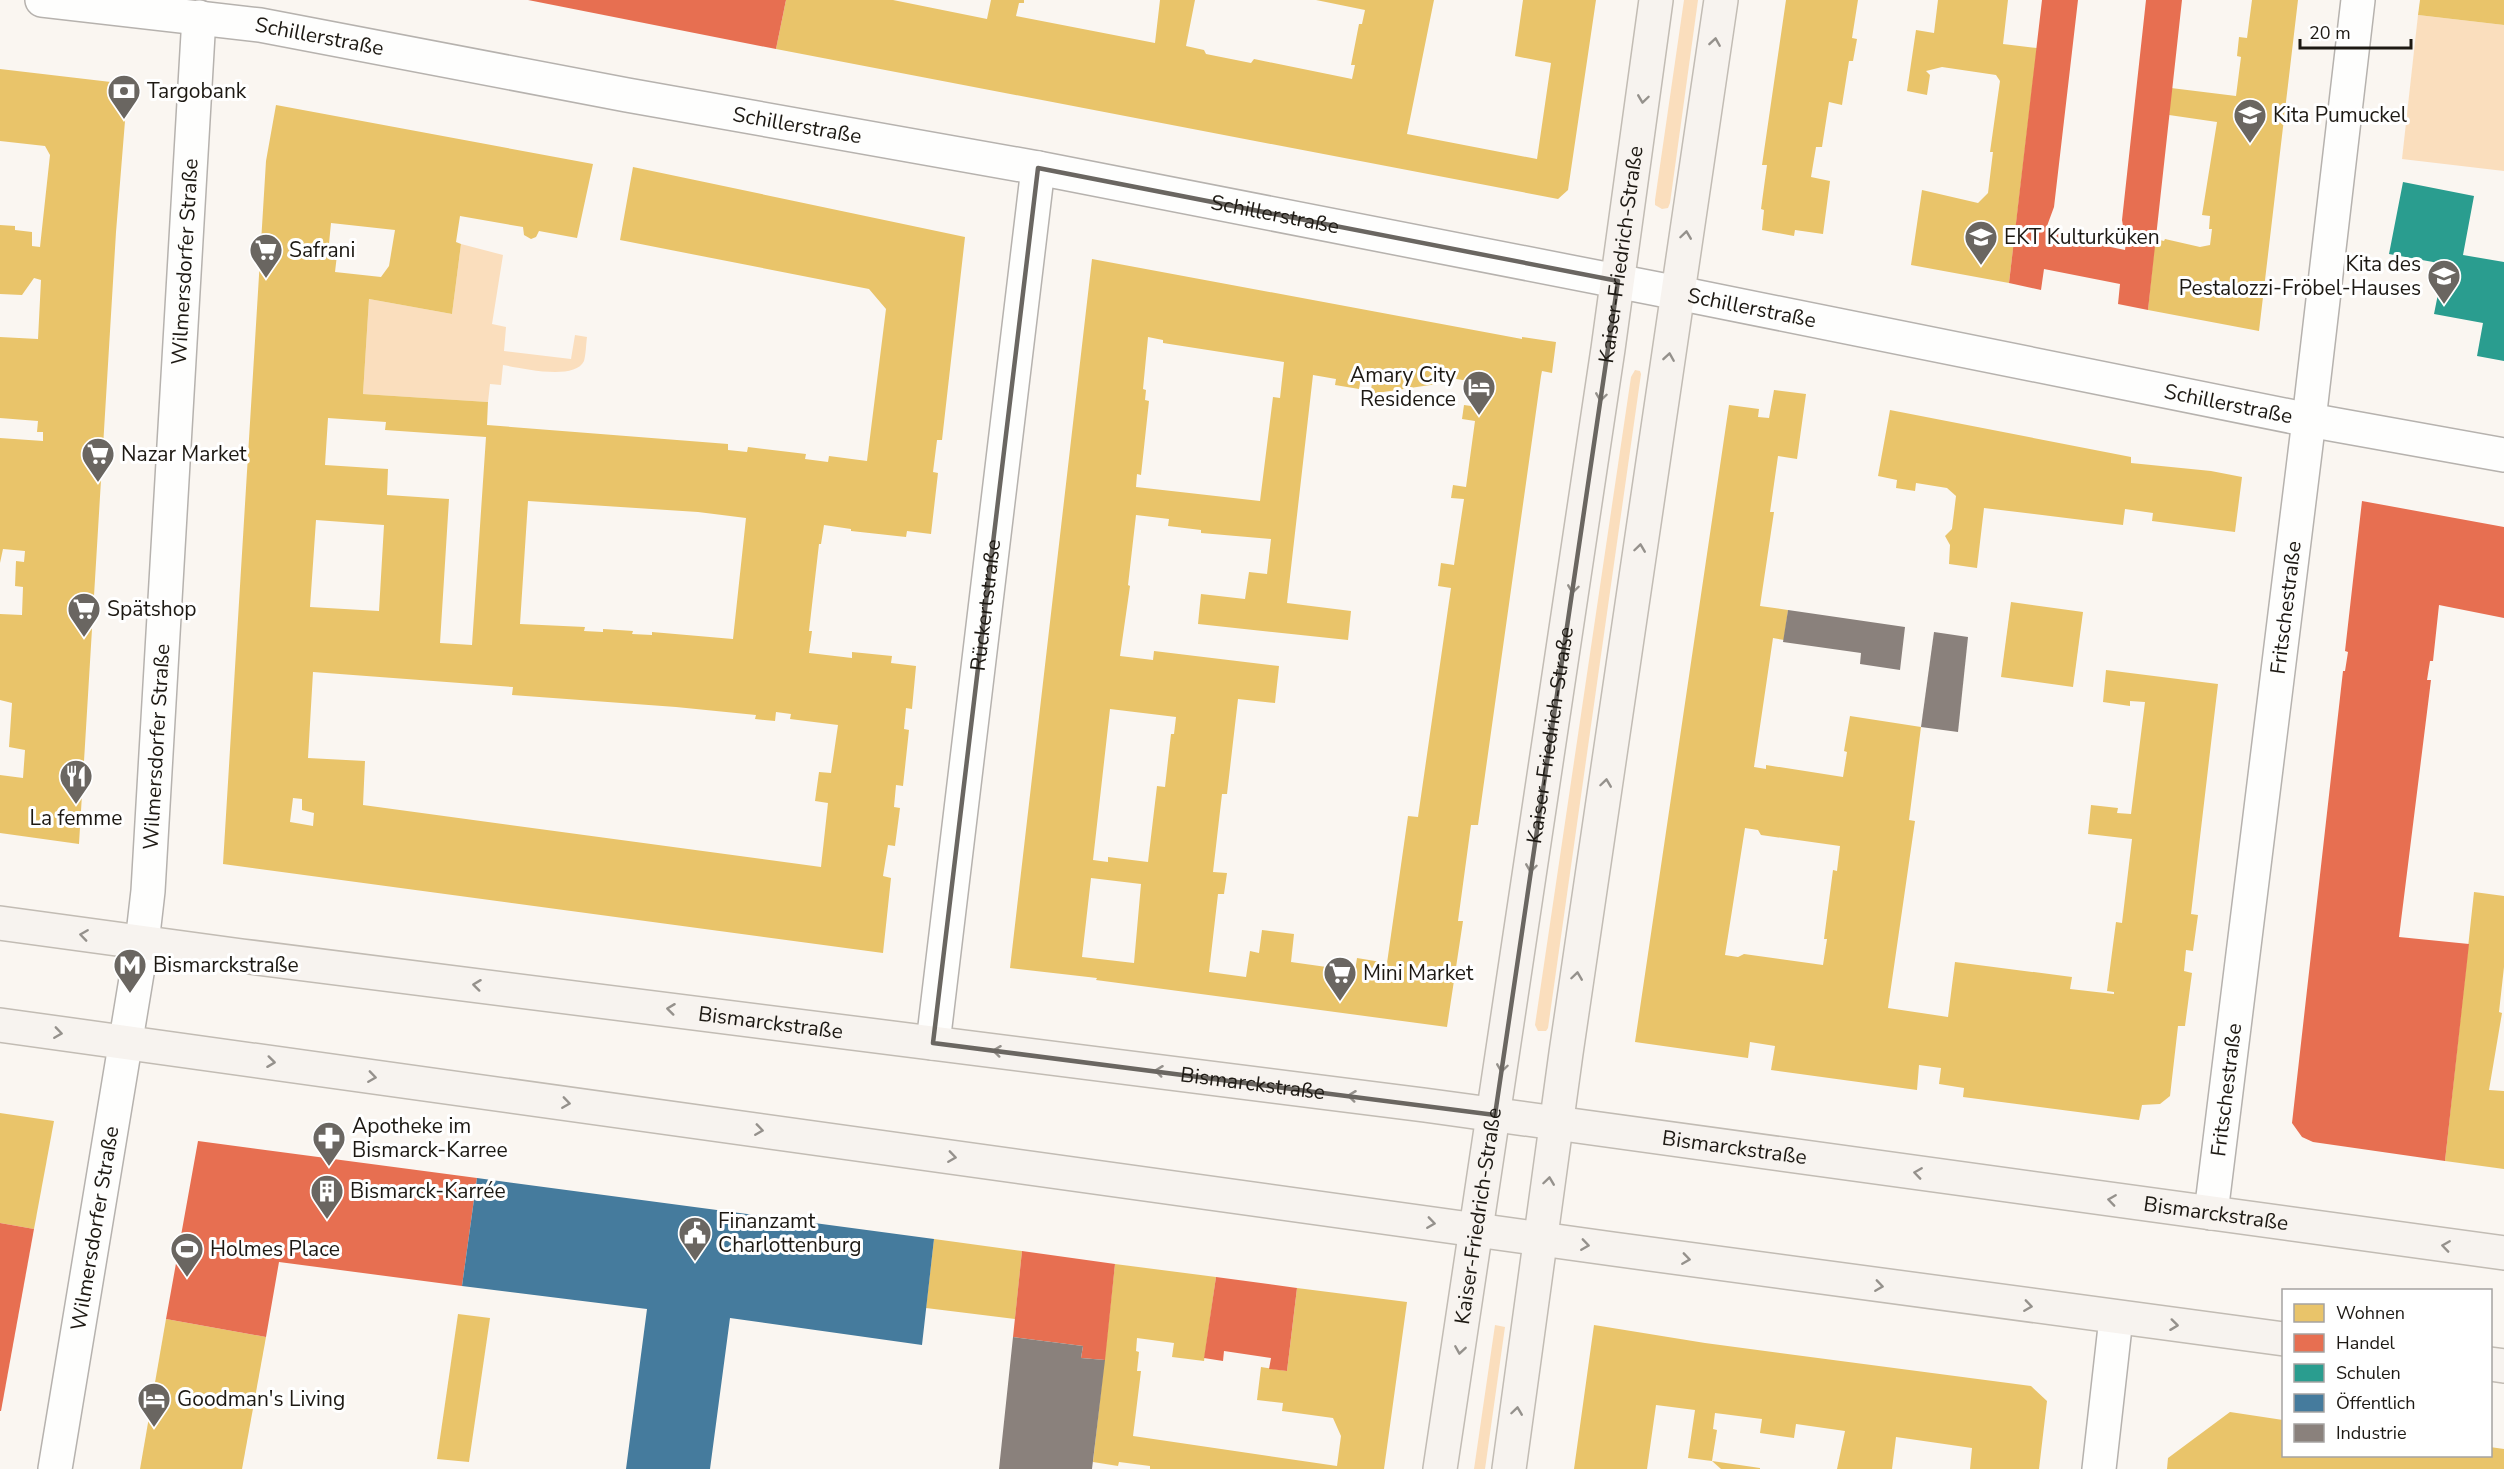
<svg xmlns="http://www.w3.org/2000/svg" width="2504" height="1469" font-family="'Nunito Sans',sans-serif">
  <rect width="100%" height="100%" fill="#faf6f1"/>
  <g fill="#fadebd">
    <polygon points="1684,0 1698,0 1670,203 1668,208 1662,209 1655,205 1655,200"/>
    <polygon points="2418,15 2504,25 2504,171 2402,159"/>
    <path d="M461 244 503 255 492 324 506 327 504 351 571 359 575 335 587 337C586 344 586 354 584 361 575 381 521 368 503 365L501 385 490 384 488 402 363 394 369 299 452 314Z"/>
    <polygon points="1635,370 1640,371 1641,374 1548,1028 1546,1031 1538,1031 1535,1025 1631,377"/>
    <polygon points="1495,1325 1505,1327 1485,1469 1474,1469"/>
  </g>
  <g fill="#e9c46a" fill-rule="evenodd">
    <polygon points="786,0 893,0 987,19 991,0 1024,0 1024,3 1019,3 1016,16 1155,43 1160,0 1195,0 1186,46 1204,50 1206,54 1251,63 1254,59 1352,79 1355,65 1351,65 1359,24 1362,24 1365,10 1316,0 1434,0 1407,134 1537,159 1551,63 1515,56 1523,0 1596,0 1568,190 1558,199 776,49"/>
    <polygon points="1786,0 1858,0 1852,38 1857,39 1853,61 1849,61 1842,105 1829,102 1822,147 1816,147 1811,177 1830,181 1823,234 1795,230 1794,236 1762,230 1764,210 1761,209 1767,165 1762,165"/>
    <polygon points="1938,0 2008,0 2003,44 2037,48 2009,283 1911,265 1922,190 1978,203 1988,193 1993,152 1990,152 2000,81 1996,75 1942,67 1926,71 1930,75 1927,95 1907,91 1916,30 1934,33"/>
    <polygon points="2252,0 2298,0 2259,331 2148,310 2155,239 2164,241 2165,239 2200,247 2210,245 2212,229 2209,229 2210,216 2202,215 2217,122 2169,115 2171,88 2236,96 2241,57 2237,56 2239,37 2247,38"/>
    <polygon points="2420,0 2504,0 2504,25 2418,15"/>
    <polygon points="0,69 128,84 116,232 79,844 0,833 0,775 23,778 25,750 9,747 12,703 0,700 0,614 22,615 23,587 15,586 16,561 24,562 25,551 3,549 0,563 0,438 43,441 43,432 37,432 38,421 0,418 0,337 38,339 41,280 34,278 22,295 0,294 0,225 15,226 15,230 32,232 32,246 40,247 50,155 45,146 0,141"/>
    <path d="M276 105 593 164 577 238 539 231 536 237 531 239 524 235 523 227 460 216 456 242 461 244 452 314 369 299 363 394 488 402 487 425 728 444V450L747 452 748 447 806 454 805 459 828 462 829 456 867 461 886 309 869 289 620 240 633 167 965 237 942 440H937L933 472 938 473 931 534 907 531 906 537 851 531V529L824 525 821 544H819L809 631H812L809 653 852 658V652L892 656 891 663 916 666 912 709 906 708 904 729 909 730 903 786 896 785 894 807 900 808 895 846 888 845 883 876 891 878 883 953 223 864 266 161ZM331 223 395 230 389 266 381 277 335 272 337 255 328 254ZM328 418 386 422 385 430 486 437 472 645 440 643 449 499 387 495 388 469 325 465ZM528 501 698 512 746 518 733 639 652 632V635L632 634 633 631 603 629V632L584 631 585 627 520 624ZM316 520 384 525 379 611 310 607ZM313 672 513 687 512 695 676 707 756 715 755 719 775 721 776 712 791 714 790 719 838 725 831 773 819 772 815 801 828 803 821 867 363 805 365 761 308 758ZM293 798 302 799V810L314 813 313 826 290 822Z"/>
    <path d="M1092 259 1522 339V337L1556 342 1552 373 1542 371 1541 376 1478 825H1471L1458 921H1463L1447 1027 1096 980 1097 978 1010 968ZM1148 337 1163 340V343L1284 362 1280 398 1273 397 1260 501 1136 487 1137 474 1141 475 1149 401 1145 400 1146 390 1143 389ZM1313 375 1336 379 1335 385 1359 389 1360 383 1372 384 1370 394 1437 384 1438 376 1481 383 1478 407 1464 405 1462 419 1475 421 1466 487 1453 485 1451 498 1464 499 1454 565 1441 563 1439 579 1438 586 1451 588 1418 817 1408 816 1387 963 1357 958 1355 971 1291 962 1294 934 1262 930 1259 953 1250 951 1246 977 1209 972 1218 894H1224L1227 873 1213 872 1222 794H1227L1238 699 1275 703 1279 666 1154 651 1153 660 1120 656 1130 586 1128 585 1136 515 1169 519 1168 526 1201 530V533L1271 539 1267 574 1249 572 1245 599 1201 594 1198 624 1348 640 1351 611 1287 603ZM1110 709 1176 717 1174 734H1171L1165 787 1157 786 1148 862 1108 857V862L1093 860ZM1091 878 1141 884 1134 963 1082 957Z"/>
    <path d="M1774 390 1806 394 1797 459 1778 456 1770 512H1774L1760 606 1788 610 1784 640 1773 638 1754 767 1766 769V765L1843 777 1847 752 1844 751 1850 716 1921 727 1909 820 1915 821 1888 1008 1948 1017 1955 962 2072 977 2070 989 2114 994V992L2107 991 2116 922 2122 923 2132 839 2088 834 2091 805 2118 808 2117 813 2131 814 2145 702 2130 701V706L2103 702 2106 670 2218 684 2191 914 2198 915 2193 951 2186 950 2184 971 2192 973 2185 1026H2178L2170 1096 2160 1104 2142 1105 2139 1120 1963 1097 1964 1088 1939 1084 1941 1068 1919 1065 1917 1090 1771 1070 1775 1046 1750 1042 1748 1058 1635 1042 1729 405 1759 409 1758 417 1769 418ZM1745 828 1758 830 1761 835 1840 846 1837 871 1833 870 1824 939H1827L1823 965 1744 954 1738 957 1725 955Z"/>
    <polygon points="1890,410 2131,457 2131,463 2211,471 2242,477 2235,532 2152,521 2153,513 2125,509 2123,525 1984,508 1977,568 1949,564 1950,545 1945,536 1952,529 1956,496 1947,488 1916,483 1915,491 1896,488 1897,480 1878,476"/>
    <polygon points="2011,602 2083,612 2073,687 2001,677"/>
    <polygon points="2474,892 2504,896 2504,967 2499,1012 2502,1013 2489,1090 2504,1091 2504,1169 2445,1161"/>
    <polygon points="0,1113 54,1121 34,1229 0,1223"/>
    <polygon points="934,1239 1022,1251 1015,1319 926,1308"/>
    <polygon points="1115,1264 1216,1277 1204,1361 1172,1357 1174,1343 1137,1338 1136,1351 1139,1352 1137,1371 1141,1371 1133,1436 1337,1466 1341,1436 1333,1418 1282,1411 1283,1403 1257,1400 1261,1367 1287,1371 1297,1288 1407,1302 1384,1469 1150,1469 1150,1466 1119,1462 1118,1466 1093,1462"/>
    <polygon points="458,1314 490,1318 469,1462 437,1459"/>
    <polygon points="166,1319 266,1337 242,1469 140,1469"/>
    <polygon points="1594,1325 1705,1343 2031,1386 2047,1401 2039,1469 1970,1469 1972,1448 1896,1437 1892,1469 1837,1469 1845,1431 1796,1424 1794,1438 1760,1433 1762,1419 1715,1413 1713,1429 1717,1430 1712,1461 1688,1458 1695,1410 1656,1405 1647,1469 1574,1469"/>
    <polygon points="2230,1412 2283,1420 2284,1456 2490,1456 2490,1447 2504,1449 2504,1469 2167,1469 2168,1458"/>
    <polygon points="1712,1461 1760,1468 1760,1469 1721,1469"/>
  </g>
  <g fill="#e76f51">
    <polygon points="528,0 786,0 776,49"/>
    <polygon points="2042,0 2078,0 2054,207 2047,226 2058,229 2062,237 2125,250 2127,235 2124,232 2122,220 2146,0 2182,0 2148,310 2118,304 2120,284 2044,269 2041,290 2009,283"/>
    <polygon points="2362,501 2504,527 2504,618 2439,605 2433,661 2430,661 2427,680 2431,680 2399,937 2469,944 2445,1161 2313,1142 2302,1137 2292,1123 2343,671 2345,671 2348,652 2345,651"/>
    <polygon points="198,1141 477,1178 462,1286 279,1262 266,1337 166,1319"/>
    <polygon points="0,1223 34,1229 1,1411 0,1411"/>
    <polygon points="1022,1251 1115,1264 1105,1360 1081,1358 1083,1346 1013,1337"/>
    <polygon points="1216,1277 1297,1288 1287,1371 1269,1369 1271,1358 1224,1351 1223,1361 1204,1358"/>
  </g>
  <polygon fill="#2a9d8f" points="2403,182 2474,196 2463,255 2504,262 2504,361 2477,356 2483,323 2434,314 2444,264 2389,254"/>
  <polygon fill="#457b9d" points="477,1178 934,1239 922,1345 730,1318 710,1469 626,1469 647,1309 462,1286"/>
  <g fill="#8a817c">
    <polygon points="1788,610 1905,627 1900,670 1860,664 1861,653 1783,642"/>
    <polygon points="1934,632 1968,637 1958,732 1921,727"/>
    <polygon points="1013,1337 1083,1346 1081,1358 1105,1360 1092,1469 999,1469"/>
  </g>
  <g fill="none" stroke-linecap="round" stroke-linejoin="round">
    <defs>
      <g id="minor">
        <path id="s1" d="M42 0 260 25 627 95 1038 168 1678 293 2309 420 2504 455"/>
        <path id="s2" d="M933 1043 1038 168"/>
        <path id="s3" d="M2211 1213 2309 420 2358 0"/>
        <path id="s4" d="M55 1469 142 943 148 891 199 17"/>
        <polyline points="2099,1469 2116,1318"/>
      </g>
      <g id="major">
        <path id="s5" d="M0 923 242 956 1424 1105 2504 1253"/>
        <polyline points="0,1025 1613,1249 2284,1339"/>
        <polyline points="2490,1364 2504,1366"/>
        <path id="s6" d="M1440 1469 1608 349 1656 0"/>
        <polyline points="1509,1469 1566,1053 1721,0"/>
      </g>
    </defs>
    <use href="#minor" stroke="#b6b2ae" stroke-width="36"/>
    <use href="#major" stroke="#c2bcb4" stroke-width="36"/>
    <use href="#minor" stroke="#fefefd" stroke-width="33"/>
    <use href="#major" stroke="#f7f3ef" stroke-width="33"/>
  </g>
  <defs><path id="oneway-chevron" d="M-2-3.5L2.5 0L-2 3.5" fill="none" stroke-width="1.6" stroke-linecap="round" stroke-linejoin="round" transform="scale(1.5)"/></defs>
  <g stroke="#95918c">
    <use href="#oneway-chevron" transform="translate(1715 42) rotate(-81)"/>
    <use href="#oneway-chevron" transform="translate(1643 99) rotate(98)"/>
    <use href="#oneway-chevron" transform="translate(1686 235) rotate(-82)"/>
    <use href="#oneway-chevron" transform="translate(1669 357) rotate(-81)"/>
    <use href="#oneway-chevron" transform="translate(1601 397) rotate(98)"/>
    <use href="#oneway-chevron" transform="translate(1640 548) rotate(-82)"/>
    <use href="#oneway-chevron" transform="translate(1573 589) rotate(98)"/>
    <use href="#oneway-chevron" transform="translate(1606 783) rotate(-82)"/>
    <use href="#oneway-chevron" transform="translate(1531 868) rotate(98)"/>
    <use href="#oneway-chevron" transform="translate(84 935) rotate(-172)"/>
    <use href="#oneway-chevron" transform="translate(1577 976) rotate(-82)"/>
    <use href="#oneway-chevron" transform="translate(477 985) rotate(-173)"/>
    <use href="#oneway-chevron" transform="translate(671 1009) rotate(-173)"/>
    <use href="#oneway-chevron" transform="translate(58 1033) rotate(8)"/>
    <use href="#oneway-chevron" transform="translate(997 1051) rotate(-173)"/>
    <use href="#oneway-chevron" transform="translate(271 1062) rotate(7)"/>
    <use href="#oneway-chevron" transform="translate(1502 1068) rotate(98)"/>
    <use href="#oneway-chevron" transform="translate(1159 1071) rotate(-173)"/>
    <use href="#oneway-chevron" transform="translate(372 1077) rotate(8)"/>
    <use href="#oneway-chevron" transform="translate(1352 1096) rotate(-173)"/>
    <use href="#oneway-chevron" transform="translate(566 1103) rotate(8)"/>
    <use href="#oneway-chevron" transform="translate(759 1130) rotate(8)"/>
    <use href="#oneway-chevron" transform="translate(952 1157) rotate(8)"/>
    <use href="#oneway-chevron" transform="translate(1918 1173) rotate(-172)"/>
    <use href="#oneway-chevron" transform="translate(1549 1181) rotate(-82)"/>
    <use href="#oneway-chevron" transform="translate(2112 1200) rotate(-172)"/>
    <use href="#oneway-chevron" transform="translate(1431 1223) rotate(8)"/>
    <use href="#oneway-chevron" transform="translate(1585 1245) rotate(8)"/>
    <use href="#oneway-chevron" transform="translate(2446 1246) rotate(-172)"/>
    <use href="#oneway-chevron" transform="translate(1686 1259) rotate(8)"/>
    <use href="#oneway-chevron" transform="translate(1879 1286) rotate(8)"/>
    <use href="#oneway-chevron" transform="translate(2028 1306) rotate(8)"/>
    <use href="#oneway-chevron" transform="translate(2174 1325) rotate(7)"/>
    <use href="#oneway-chevron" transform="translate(1460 1350) rotate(99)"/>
    <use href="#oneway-chevron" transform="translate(1517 1411) rotate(-82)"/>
  </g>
  <path fill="none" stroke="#6a6661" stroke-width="4.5" stroke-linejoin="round" d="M1038 168 1618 281 1495 1115 933 1043Z"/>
  <defs>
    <symbol id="bank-pin" viewBox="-11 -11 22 30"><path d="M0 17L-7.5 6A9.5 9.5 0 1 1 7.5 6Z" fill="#6a6661" stroke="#fff"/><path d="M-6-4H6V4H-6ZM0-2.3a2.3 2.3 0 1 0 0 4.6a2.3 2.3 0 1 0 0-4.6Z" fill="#fff"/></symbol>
    <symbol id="school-pin" viewBox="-11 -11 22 30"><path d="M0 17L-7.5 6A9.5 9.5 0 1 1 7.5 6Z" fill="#6a6661" stroke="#fff"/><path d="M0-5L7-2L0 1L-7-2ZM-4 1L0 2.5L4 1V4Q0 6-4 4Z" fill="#fff"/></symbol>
    <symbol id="supermarket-pin" viewBox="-11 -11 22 30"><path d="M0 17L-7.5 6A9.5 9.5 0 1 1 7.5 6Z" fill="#6a6661" stroke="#fff"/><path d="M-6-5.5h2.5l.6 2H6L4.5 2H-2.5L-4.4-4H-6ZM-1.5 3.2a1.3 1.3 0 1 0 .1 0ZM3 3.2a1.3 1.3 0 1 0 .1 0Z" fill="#fff"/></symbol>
    <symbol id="hotel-pin" viewBox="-11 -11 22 30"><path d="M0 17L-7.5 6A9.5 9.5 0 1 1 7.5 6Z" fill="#6a6661" stroke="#fff"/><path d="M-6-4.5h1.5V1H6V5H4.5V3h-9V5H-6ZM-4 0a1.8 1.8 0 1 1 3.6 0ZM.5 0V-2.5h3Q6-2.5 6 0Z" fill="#fff"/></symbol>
    <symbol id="restaurant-pin" viewBox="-11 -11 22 30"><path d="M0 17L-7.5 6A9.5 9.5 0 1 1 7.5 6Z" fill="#6a6661" stroke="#fff"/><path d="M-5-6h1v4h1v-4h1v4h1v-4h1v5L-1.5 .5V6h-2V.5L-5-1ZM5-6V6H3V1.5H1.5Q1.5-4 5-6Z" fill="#fff"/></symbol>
    <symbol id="metro-pin" viewBox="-11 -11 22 30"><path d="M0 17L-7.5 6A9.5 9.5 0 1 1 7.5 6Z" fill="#6a6661" stroke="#fff"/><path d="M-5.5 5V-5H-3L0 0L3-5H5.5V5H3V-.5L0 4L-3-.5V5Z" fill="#fff"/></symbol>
    <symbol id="pharmacy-pin" viewBox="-11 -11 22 30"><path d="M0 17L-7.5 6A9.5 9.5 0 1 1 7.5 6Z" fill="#6a6661" stroke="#fff"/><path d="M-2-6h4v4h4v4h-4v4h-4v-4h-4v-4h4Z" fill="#fff"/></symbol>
    <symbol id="building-pin" viewBox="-11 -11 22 30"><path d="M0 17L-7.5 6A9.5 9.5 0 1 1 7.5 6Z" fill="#6a6661" stroke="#fff"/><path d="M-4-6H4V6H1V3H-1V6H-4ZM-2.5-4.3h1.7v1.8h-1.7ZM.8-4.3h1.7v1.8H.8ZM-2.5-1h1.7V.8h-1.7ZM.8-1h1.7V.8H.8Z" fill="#fff"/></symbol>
    <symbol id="civic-pin" viewBox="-11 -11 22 30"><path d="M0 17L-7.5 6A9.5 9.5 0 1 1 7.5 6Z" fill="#6a6661" stroke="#fff"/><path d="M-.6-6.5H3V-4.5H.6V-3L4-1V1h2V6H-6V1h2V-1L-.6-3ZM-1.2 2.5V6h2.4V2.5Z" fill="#fff"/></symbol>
    <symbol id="stadium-pin" viewBox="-11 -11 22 30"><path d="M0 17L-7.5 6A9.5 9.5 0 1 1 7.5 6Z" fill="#6a6661" stroke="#fff"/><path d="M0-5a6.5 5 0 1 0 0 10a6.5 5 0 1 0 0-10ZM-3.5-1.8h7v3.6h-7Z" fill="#fff"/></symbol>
  </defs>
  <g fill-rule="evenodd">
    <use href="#bank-pin" x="105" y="72" width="38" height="52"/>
    <use href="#school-pin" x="2231" y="96" width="38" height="52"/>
    <use href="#school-pin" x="1962" y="218" width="38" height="52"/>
    <use href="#supermarket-pin" x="247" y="231" width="38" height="52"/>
    <use href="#school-pin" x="2425" y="257" width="38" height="52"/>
    <use href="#hotel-pin" x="1460" y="368" width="38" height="52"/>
    <use href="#supermarket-pin" x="79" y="435" width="38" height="52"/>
    <use href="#supermarket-pin" x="65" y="590" width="38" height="52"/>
    <use href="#restaurant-pin" x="57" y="757" width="38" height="52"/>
    <use href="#metro-pin" x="111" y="946" width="38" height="52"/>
    <use href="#supermarket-pin" x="1321" y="954" width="38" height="52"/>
    <use href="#pharmacy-pin" x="310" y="1119" width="38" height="52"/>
    <use href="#building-pin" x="308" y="1172" width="38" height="52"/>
    <use href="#civic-pin" x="676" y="1214" width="38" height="52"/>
    <use href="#stadium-pin" x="168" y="1230" width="38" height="52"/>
    <use href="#hotel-pin" x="135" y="1380" width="38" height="52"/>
  </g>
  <g text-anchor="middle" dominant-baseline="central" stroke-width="6" stroke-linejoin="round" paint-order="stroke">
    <g font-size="21" fill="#1d1913" stroke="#fff">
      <text stroke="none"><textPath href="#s1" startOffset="280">Schillerstraße</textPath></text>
      <text stroke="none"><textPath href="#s1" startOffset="766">Schillerstraße</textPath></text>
      <text stroke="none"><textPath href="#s1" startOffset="1252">Schillerstraße</textPath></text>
      <text stroke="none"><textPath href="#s6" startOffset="1228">Kaiser-Friedrich-Straße</textPath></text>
      <text stroke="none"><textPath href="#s4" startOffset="1216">Wilmersdorfer Straße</textPath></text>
      <text stroke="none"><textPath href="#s1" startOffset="1738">Schillerstraße</textPath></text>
      <text stroke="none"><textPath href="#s1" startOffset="2224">Schillerstraße</textPath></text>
      <text stroke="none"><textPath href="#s2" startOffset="441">Rückertstraße</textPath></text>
      <text stroke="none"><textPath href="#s3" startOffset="610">Fritschestraße</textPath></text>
      <text stroke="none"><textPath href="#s6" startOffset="742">Kaiser-Friedrich-Straße</textPath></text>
      <text stroke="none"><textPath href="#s4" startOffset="730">Wilmersdorfer Straße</textPath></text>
      <text stroke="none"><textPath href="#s5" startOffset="777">Bismarckstraße</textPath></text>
      <text stroke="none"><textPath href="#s5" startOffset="1263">Bismarckstraße</textPath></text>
      <text stroke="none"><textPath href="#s3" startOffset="124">Fritschestraße</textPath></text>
      <text stroke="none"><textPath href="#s5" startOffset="1749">Bismarckstraße</textPath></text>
      <text stroke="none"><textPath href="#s5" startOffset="2235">Bismarckstraße</textPath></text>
      <text stroke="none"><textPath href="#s6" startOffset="256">Kaiser-Friedrich-Straße</textPath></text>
      <text stroke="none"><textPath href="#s4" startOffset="244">Wilmersdorfer Straße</textPath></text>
    </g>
    <g font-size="21" fill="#1d1913" stroke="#fff" text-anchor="start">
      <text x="147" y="91">Targobank</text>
      <text x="2273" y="115">Kita Pumuckel</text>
      <text x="2004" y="237">EKT Kulturküken</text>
      <text x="289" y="250">Safrani</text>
      <text x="2421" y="264" text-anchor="end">Kita des<tspan x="2421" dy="24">Pestalozzi-Fröbel-Hauses</tspan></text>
      <text x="1456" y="375" text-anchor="end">Amary City<tspan x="1456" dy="24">Residence</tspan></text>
      <text x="121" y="454">Nazar Market</text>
      <text x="107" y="609">Spätshop</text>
      <text x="76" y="818" text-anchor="middle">La femme</text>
      <text x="153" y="965">Bismarckstraße</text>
      <text x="1363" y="973">Mini Market</text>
      <text x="352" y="1126">Apotheke im<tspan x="352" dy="24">Bismarck-Karree</tspan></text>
      <text x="350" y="1191">Bismarck-Karrée</text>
      <text x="718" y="1221">Finanzamt<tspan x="718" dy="24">Charlottenburg</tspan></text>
      <text x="210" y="1249">Holmes Place</text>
      <text x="177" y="1399">Goodman's Living</text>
    </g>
  </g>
  <rect x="2282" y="1289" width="210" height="168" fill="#ffffff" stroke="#a5a3a1" stroke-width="1.5"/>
  <rect x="2294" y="1304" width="30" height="18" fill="#e9c46a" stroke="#a5a3a1" stroke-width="1.5"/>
  <text x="2336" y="1319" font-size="18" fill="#1d1913">Wohnen</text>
  <rect x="2294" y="1334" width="30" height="18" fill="#e76f51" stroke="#a5a3a1" stroke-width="1.5"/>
  <text x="2336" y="1349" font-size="18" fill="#1d1913">Handel</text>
  <rect x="2294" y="1364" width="30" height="18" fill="#2a9d8f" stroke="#a5a3a1" stroke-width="1.5"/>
  <text x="2336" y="1379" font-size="18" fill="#1d1913">Schulen</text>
  <rect x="2294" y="1394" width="30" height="18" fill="#457b9d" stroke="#a5a3a1" stroke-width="1.5"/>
  <text x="2336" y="1409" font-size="18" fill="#1d1913">Öffentlich</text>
  <rect x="2294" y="1424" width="30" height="18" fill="#8a817c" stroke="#a5a3a1" stroke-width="1.5"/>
  <text x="2336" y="1439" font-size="18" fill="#1d1913">Industrie</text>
  <path d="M2300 39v9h111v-9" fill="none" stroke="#1d1913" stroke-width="3"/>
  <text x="2309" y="39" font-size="18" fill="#1d1913" stroke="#ffffff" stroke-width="4.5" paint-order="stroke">20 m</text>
</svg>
